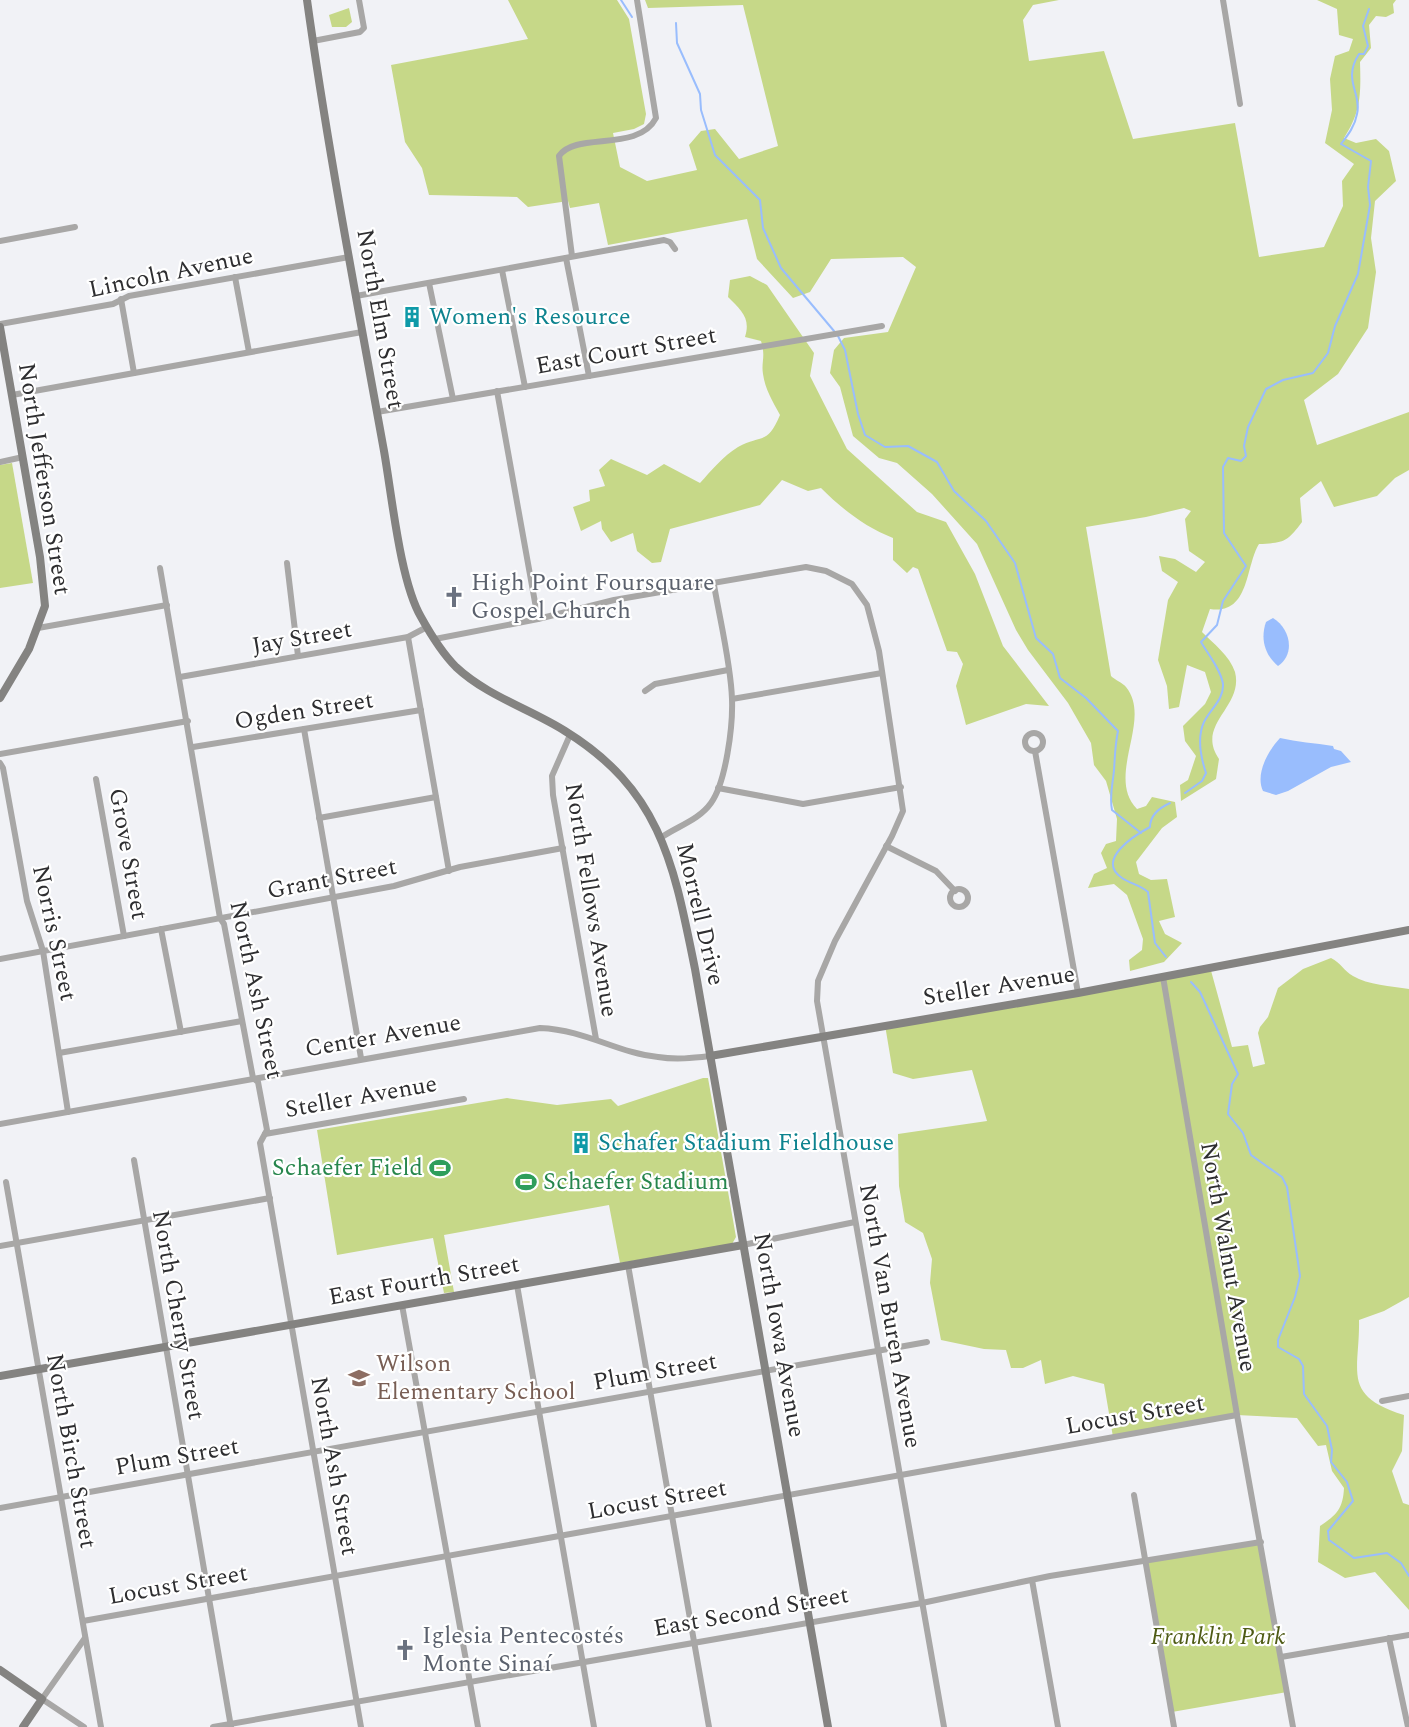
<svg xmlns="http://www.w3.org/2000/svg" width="1409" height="1727" font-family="Spectral,serif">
  <rect width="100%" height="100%" fill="#f1f2f6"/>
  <g fill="#c6d888">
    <path d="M508 0H617L629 19 646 114 644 124 634 129 613 133 620 167 647 181 697 170 689 145 701 131 715 129 739 159 778 146 743 5 648 8 645 0H1059L1033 5 1023 20 1029 61 1104 51 1133 139 1235 123 1259 257 1324 247 1343 206 1342 181 1354 164 1325 143 1332 110 1330 79 1335 56 1349 51 1353 39 1339 35 1337 9 1317 0H1396L1393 4 1394 13 1386 17 1376 16 1369 25 1371 48 1360 62C1361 94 1361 112 1344 138L1356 143 1376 139 1389 151 1396 181 1375 201 1371 238 1376 272 1368 328 1338 374 1304 400 1317 445 1409 412V470L1395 478 1377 496 1334 507 1321 481 1300 498 1302 522C1287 542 1284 543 1259 544 1245 567 1250 615 1210 609L1202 632C1213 643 1230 656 1235 672 1244 707 1195 724 1219 759L1216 779 1181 801 1180 785 1188 780 1196 756 1185 741 1183 726 1205 704 1211 692 1205 672 1187 665 1179 707 1169 709 1167 686 1158 660 1168 600 1178 582 1162 571 1159 556 1175 559 1196 572 1205 562 1189 551 1185 519 1191 511 1184 508 1146 517 1086 527 1111 676C1115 680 1123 683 1126 687 1153 720 1105 776 1137 809L1146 806 1152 797 1175 802 1177 817 1162 828 1136 862 1139 874 1151 880 1167 879 1175 917 1159 921 1165 934 1182 943 1164 962 1130 971 1129 960 1142 950 1143 939 1127 895 1114 884 1088 888 1094 874 1107 868 1101 853 1106 844 1116 841 1117 819 1106 781 1094 765 1091 743 1068 703 1028 650 1016 630 977 544 932 494 897 463 879 458 853 436 840 387 830 373 834 350 844 338 888 332 916 267 903 257 831 259 810 292 793 298 757 259 747 219 608 245 599 203 570 208 568 201 528 207 517 197 429 195 422 168 405 142 391 65 528 39Z"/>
    <polygon points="349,8 352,22 346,27 332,27 329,15"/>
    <path d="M750 276 767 285 814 353 810 376 847 449 917 512 946 522 975 574 1003 646 1049 706 1026 704 966 725 956 686 963 664 957 652 947 651 918 569 913 567 907 573 893 560V538C865 527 842 509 821 488L808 491 782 480 760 505 670 529 661 562 652 563 637 551 633 533 611 542 602 529 601 521 581 531 573 507 590 501 589 490 605 486 599 470 611 459 647 475 664 464 700 483C711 471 723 456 738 447 761 434 767 446 780 415 773 402 765 389 763 374 761 362 766 357 761 341L745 337C751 318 741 310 728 297L730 280Z"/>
    <polygon points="12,463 33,583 0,588 0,465"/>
    <path d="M1331 958C1341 963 1344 971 1353 976 1368 985 1391 986 1409 989V1297L1384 1311 1359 1320C1360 1372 1341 1395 1404 1415L1402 1451 1392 1471 1403 1503 1409 1505V1610L1375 1572 1345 1578 1318 1562 1320 1526C1337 1515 1343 1508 1344 1488L1332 1471 1326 1445 1318 1446 1297 1418 1237 1415 1113 1437 1104 1384 1073 1376 1045 1384 1041 1360 1023 1368H1011L1006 1350 984 1349 941 1340 930 1283 932 1259 923 1233 905 1222 899 1186 898 1134 987 1121 972 1070 913 1079 893 1073 885 1025 1210 967 1232 1047 1248 1045 1253 1067 1265 1064 1258 1033 1260 1027 1268 1017 1278 988 1303 969Z"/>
    <polygon points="703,1078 708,1078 736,1237 732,1244 620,1263 609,1205 444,1235 454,1292 444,1293 433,1238 337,1255 317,1130 507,1098 557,1105 611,1099 618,1106"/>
    <polygon points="1261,1542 1287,1692 1172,1712 1146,1560"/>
  </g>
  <g fill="#99bdfd">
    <path d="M1273 618C1290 628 1296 654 1278 666 1265 655 1260 639 1266 622Z"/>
    <path d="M1280 738C1297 742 1315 743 1333 746L1334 749 1341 751 1351 762 1331 767 1288 791 1276 795 1263 791C1255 774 1268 751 1280 738Z"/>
  </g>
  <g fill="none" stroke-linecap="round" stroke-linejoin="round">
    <g stroke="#99bdfd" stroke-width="2">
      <polyline points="621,0 632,17"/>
      <polyline points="676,23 677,43 700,94 701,110 715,155 760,200 763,228 781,268 834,331"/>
      <path d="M838 336 845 350 858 414 865 435 885 447 908 446 937 462 954 491 986 521 1015 563 1036 638 1053 654 1060 678 1086 698 1118 731C1115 745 1115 756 1114 770 1113 784 1109 795 1112 810L1141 833"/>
      <path d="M1185 793 1202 781 1206 773C1201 758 1197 737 1204 722 1210 709 1224 700 1223 684 1221 670 1208 654 1201 642L1217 625 1223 601 1246 566 1224 533 1223 467 1228 458 1241 461 1246 456 1244 446 1248 427 1266 389 1283 380 1313 373 1328 353 1335 326 1358 274 1370 205 1368 187 1371 161 1341 144C1348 135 1355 126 1357 114 1362 93 1342 80 1359 54H1364L1368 46 1363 26 1369 9"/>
      <path d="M1166 957 1155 943 1148 892C1140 885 1131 884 1122 878 1095 860 1135 835 1150 827 1150 815 1159 808 1170 803"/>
      <polyline points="1191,982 1200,992 1238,1074 1232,1084 1228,1114 1243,1133 1251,1155 1282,1177 1287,1187 1300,1276 1295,1297 1278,1340 1278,1347 1299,1359 1303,1366 1304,1394 1327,1426 1332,1450 1331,1462 1347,1482 1353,1501 1328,1531 1329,1540 1354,1558 1387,1553 1401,1563 1409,1576"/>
    </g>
    <g stroke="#a8a7a6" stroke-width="6">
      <polyline points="1223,0 1240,104"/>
      <polyline points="313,41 360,32 364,28 359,0"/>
      <polyline points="0,241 75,227"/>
      <path d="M572 256 559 156C576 131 638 153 656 118L637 0"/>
      <polyline points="566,258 589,376"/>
      <polyline points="502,270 525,387"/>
      <polyline points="235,277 249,352"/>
      <polyline points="429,283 453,399"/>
      <polyline points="356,296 664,240 670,242 675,249"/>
      <polyline points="121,299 134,373"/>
      <polyline points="0,324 113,304 129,296 349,257"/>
      <polyline points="497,391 538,619"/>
      <polyline points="12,395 362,332"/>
      <polyline points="377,412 882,326"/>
      <polyline points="0,462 23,457"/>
      <polyline points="287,563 298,656"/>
      <polyline points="160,568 220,918 224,924 253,1078 258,1082 267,1130 260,1143 361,1727"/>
      <polyline points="38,628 167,605"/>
      <polyline points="408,637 449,871"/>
      <polyline points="435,639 538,619 614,600 806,567 826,571 852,584 867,605 879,651 903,811 892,836 835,941 818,981 817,1001 944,1727"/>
      <polyline points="180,677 408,637 427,627"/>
      <polyline points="645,691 655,684 728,670"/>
      <polyline points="732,699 882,673"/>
      <polyline points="304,729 361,1058"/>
      <circle cx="1034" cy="742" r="9"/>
      <polyline points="570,735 552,776 553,795 596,1039"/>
      <polyline points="193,747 421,710"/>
      <polyline points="1035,751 1078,993"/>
      <polyline points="0,754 188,721"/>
      <polyline points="0,763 3,768 27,901 43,951 68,1112"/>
      <polyline points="96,779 124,936"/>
      <polyline points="718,788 803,804 901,787"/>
      <polyline points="319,818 436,797"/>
      <path d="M662 837C678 826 699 820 711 803 726 782 733 726 732 699 731 665 720 620 714 585"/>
      <polyline points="886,846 936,871 955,891"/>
      <circle cx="959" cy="898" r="9"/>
      <polyline points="161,929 181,1032"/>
      <polyline points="0,959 394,886 460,867 563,848"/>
      <polyline points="1163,977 1237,1415 1293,1727"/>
      <polyline points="59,1053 242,1021"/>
      <path d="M0 1124 540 1028C586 1030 617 1053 658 1057 676 1060 693 1058 710 1056"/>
      <polyline points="265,1134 464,1099"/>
      <polyline points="134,1160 231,1727"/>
      <polyline points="6,1182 101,1727"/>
      <polyline points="743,1245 855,1222"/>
      <polyline points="0,1246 270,1198"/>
      <polyline points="628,1265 709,1727"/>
      <polyline points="517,1285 594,1727"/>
      <polyline points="402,1305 478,1727"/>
      <polyline points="1382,1401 1409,1396"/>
      <polyline points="1134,1495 1174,1727"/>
      <polyline points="0,1508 927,1342"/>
      <polyline points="1032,1580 1058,1727"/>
      <polyline points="83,1621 1237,1415"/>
      <polyline points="1389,1638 1408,1727"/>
      <polyline points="1281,1657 1409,1635"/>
      <polyline points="84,1727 42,1699 85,1638"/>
      <polyline points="213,1727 922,1603 1050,1576 1261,1542"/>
    </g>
    <g stroke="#848381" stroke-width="8">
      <path d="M307 0C328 151 357 301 384 451 392 496 400 581 421 617 431 635 442 653 456 667 487 696 530 709 565 731 662 791 674 866 695 969L828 1727"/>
      <polyline points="0,327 40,557 45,606 29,649 0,698"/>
      <polyline points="710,1056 1078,993 1409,930"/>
      <polyline points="0,1376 743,1245"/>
      <polyline points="0,1670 42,1699 23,1727"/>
    </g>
  </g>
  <defs>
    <symbol id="building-bare" viewBox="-9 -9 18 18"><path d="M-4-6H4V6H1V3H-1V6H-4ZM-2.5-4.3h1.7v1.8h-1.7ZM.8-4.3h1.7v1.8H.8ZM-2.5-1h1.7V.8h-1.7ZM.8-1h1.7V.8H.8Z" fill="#0f9aa8" stroke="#fff" stroke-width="2.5" paint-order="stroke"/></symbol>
    <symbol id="church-bare" viewBox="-9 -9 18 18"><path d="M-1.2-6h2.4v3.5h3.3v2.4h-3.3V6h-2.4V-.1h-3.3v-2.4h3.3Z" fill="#6b7280" stroke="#fff" stroke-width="2.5" paint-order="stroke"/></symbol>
    <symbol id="stadium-bare" viewBox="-9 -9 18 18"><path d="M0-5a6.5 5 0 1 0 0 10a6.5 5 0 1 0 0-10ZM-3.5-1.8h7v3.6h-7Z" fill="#2e9e5b" stroke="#fff" stroke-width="2.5" paint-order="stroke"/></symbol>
    <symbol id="school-bare" viewBox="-9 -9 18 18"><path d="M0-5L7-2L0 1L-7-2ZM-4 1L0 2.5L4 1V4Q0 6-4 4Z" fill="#8d6e63" stroke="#fff" stroke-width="2.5" paint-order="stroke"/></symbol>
  </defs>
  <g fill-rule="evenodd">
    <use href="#building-bare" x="397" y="302" width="30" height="30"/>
    <use href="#church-bare" x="439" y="582" width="30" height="30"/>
    <use href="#building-bare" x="566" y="1128" width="30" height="30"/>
    <use href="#stadium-bare" x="425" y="1153" width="30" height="30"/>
    <use href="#stadium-bare" x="511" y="1167" width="30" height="30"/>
    <use href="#school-bare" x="344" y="1363" width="30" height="30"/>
    <use href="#church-bare" x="390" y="1635" width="30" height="30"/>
  </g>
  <g text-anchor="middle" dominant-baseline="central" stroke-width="4.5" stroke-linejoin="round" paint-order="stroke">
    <g font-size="24" fill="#2e2e30" stroke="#fff">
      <text transform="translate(171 273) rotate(-12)">Lincoln Avenue</text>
      <text transform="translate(380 319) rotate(80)">North Elm Street</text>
      <text transform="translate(626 351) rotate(-10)">East Court Street</text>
      <text transform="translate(44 479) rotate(81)">North Jefferson Street</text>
      <text transform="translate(302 638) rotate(-10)">Jay Street</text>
      <text transform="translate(304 711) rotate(-9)">Ogden Street</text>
      <text transform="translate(128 854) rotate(80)">Grove Street</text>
      <text transform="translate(332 879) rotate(-11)">Grant Street</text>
      <text transform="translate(591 900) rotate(81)">North Fellows Avenue</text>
      <text transform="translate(700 914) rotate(77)">Morrell Drive</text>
      <text transform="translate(54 933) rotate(78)">Norris Street</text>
      <text transform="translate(999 986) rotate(-9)">Steller Avenue</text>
      <text transform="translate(256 990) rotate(78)">North Ash Street</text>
      <text transform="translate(383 1036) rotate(-10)">Center Avenue</text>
      <text transform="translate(361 1097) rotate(-10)">Steller Avenue</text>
      <text transform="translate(1228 1257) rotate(80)">North Walnut Avenue</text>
      <text transform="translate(424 1281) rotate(-10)">East Fourth Street</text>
      <text transform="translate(178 1315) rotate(80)">North Cherry Street</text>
      <text transform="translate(890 1316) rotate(80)">North Van Buren Avenue</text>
      <text transform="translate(779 1335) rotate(80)">North Iowa Avenue</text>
      <text transform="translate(655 1372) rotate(-10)">Plum Street</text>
      <text transform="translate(1135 1415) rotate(-10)">Locust Street</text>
      <text transform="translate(71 1451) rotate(80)">North Birch Street</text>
      <text transform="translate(177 1457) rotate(-10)">Plum Street</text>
      <text transform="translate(334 1466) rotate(80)">North Ash Street</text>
      <text transform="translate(657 1500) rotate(-10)">Locust Street</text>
      <text transform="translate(178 1585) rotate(-10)">Locust Street</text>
      <text transform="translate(751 1612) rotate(-10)">East Second Street</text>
    </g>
    <g font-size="24" fill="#0d838f" stroke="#fff" text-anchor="start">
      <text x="429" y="317">Women's Resource</text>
      <text x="598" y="1143">Schafer Stadium Fieldhouse</text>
    </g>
    <g font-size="24" fill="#5b616d" stroke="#fff" text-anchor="start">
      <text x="471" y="583">High Point Foursquare<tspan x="471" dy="28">Gospel Church</tspan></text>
      <text x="422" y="1636">Iglesia Pentecostés<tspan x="422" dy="28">Monte Sinaí</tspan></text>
    </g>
    <g font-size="24" fill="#27864d" stroke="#fff" text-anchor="end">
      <text x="423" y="1168">Schaefer Field</text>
      <text x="543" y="1182" text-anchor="start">Schaefer Stadium</text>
    </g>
    <g font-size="24" fill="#785e54" stroke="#fff" text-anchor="start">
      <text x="376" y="1364">Wilson<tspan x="376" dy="28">Elementary School</tspan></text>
    </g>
    <g font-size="24" font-style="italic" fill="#4e5b15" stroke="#fff">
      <text x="1218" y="1637">Franklin Park</text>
    </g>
  </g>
</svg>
